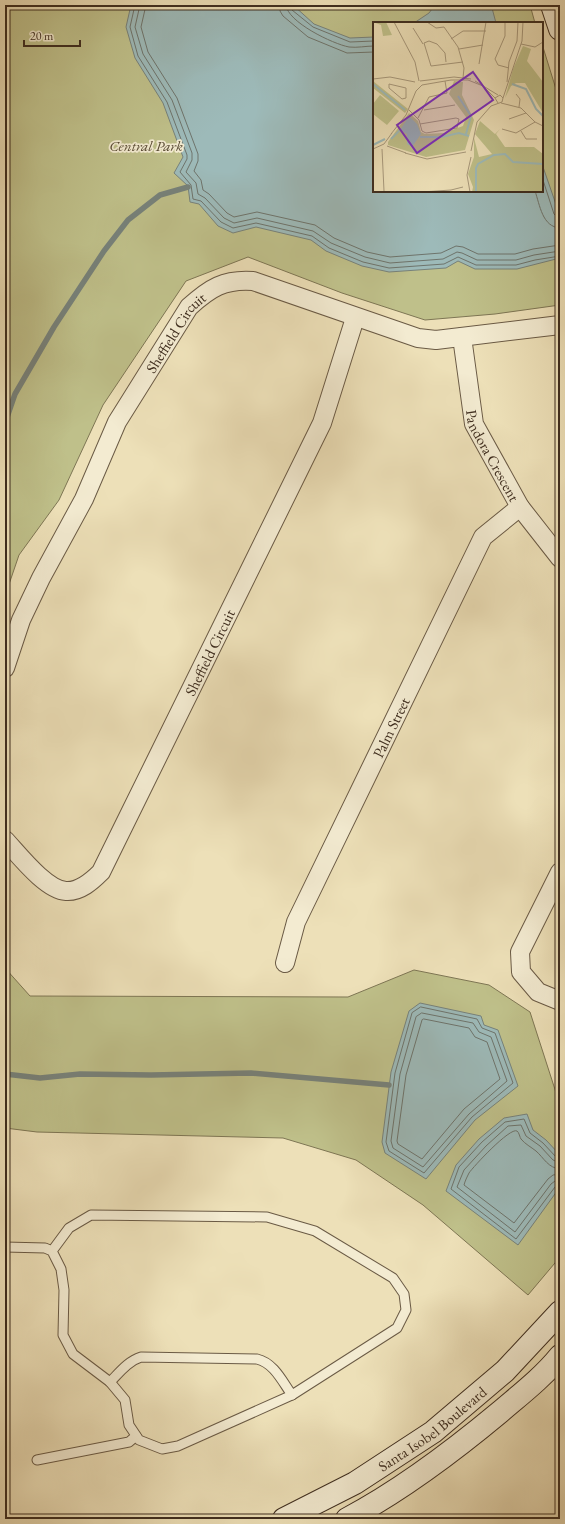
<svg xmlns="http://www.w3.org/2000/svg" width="565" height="1524" font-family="'EB Garamond',serif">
  <rect width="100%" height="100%" fill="#ede0b8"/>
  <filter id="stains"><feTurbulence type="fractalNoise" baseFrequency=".005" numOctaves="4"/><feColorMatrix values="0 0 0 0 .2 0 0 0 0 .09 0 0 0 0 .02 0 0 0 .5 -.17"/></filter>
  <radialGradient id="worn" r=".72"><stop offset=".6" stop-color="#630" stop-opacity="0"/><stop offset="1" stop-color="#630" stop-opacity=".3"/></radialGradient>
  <g fill="#bfc08a" stroke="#7e7654">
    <polygon points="5,5 530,5 535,23 374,23 374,191 542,191 542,44 560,102 560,305 495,314 425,320 342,293 248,257 186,281 103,405 59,500 19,555 5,596"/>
    <polygon points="5,968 30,996 348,997 414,970 489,985 530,1012 560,1105 560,1257 528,1295 423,1205 356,1160 283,1138 37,1132 5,1128"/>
  </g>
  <g fill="#9dbab9" stroke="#77827b">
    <polygon points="131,5 293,5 314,24 350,38 374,37 374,191 542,191 542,164 560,216 560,258 517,269 475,269 458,261 446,268 389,272 362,266 326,251 311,240 256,227 233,233 218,226 199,204 190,202 188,186 174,173 183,157 163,103 135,58 126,27"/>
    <polygon points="435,5 486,5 492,8 496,23 414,23 429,13"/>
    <polygon points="420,1003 481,1016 484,1025 498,1030 518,1086 475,1120 426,1179 385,1153 382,1142 391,1072 409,1011"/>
    <polygon points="527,1114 533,1130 546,1140 560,1155 560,1187 518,1245 446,1191 456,1165 479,1139 504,1118"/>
  </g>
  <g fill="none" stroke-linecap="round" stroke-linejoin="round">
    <g stroke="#6e746c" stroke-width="1">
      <polyline points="135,5 130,27 138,56 167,102 187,155 187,159 180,172 191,185 193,199 201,201 221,222 233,228 256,223 312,236 329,248 363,262 389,268 444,264 458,257 476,265 516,265 535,260 560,256"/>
      <polyline points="140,5 135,27 143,54 172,100 192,153 192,160 186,172 196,183 198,194 205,198 224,218 234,223 257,218 313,231 331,243 365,257 390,263 443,259 457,252 462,253 477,260 516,260 534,255 560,251"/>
      <polyline points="146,5 141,27 148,52 177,98 198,154 198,161 194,171 201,180 203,190 209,194 227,213 234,217 257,212 315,225 334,238 367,252 390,257 441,253 456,246 463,247 478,254 515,254 533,249 560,245"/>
      <polyline points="280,5 280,11 283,16 308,37 347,53 374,52"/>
      <path d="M286 5C287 22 333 44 349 47 357 48 366 46 374 46"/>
      <polyline points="291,5 292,10 313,27 350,42 374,41"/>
      <polyline points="542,177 554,214 557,217 560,217"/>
      <path d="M535 191C540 205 542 227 560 228"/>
      <polygon points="421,1007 477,1019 482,1028 495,1033 513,1083 472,1117 424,1173 389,1151 386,1142 395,1073 412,1013"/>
      <polygon points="422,1013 473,1023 479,1032 491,1037 507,1081 469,1114 423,1167 393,1148 391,1141 400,1074 416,1017"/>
      <polygon points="424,1019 469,1028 475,1037 487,1042 500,1079 464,1109 422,1159 398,1144 397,1141 406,1075 422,1020"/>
      <polyline points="560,1158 556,1157 543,1143 530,1133 524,1119 505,1122 482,1142 459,1167 451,1189 516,1239 555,1187 560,1185"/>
      <polyline points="560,1163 553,1160 540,1146 526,1136 521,1125 508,1126 486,1146 464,1170 457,1187 515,1232 551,1184 555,1181 560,1180"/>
      <path d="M560 1169C548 1168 544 1158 536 1151 531 1147 525 1144 521 1139 520 1138 519 1132 517 1131 510 1127 473 1167 469 1173 467 1177 465 1181 464 1185L514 1223 548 1179 553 1175 560 1174"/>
    </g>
    <g stroke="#77827b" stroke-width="5.5">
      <polyline points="5,423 15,394 54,327 104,251 128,220 160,195 188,187"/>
      <polyline points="5,1074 40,1078 80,1074 151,1075 251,1073 389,1085"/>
    </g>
    <defs>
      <g id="lane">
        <polyline points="5,1247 45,1248 52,1251 61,1269 64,1290 63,1335 73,1354 110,1382 125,1400 129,1425 139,1440 162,1449 178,1446 292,1395 397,1328 406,1310 404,1294 393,1278 315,1231 267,1217 91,1215 69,1228 52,1251"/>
        <path d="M110 1382C119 1373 128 1361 141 1357L257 1359C274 1363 282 1381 292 1395"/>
        <polyline points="37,1460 129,1442 136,1436"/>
      </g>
      <g id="street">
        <path id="s1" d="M462 337 474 424 520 507 560 558"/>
        <path id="s2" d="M5 668 21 620 41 578 84 499 117 422 189 307C210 288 224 279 253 281L418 338 436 340 560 325"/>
        <path id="s3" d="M5 840C19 855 46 890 66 891 80 892 92 881 101 872L322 423 355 318"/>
        <polyline points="560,872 520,952 521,972 538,992 560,1001"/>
        <path id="s4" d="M285 963 296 922 483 537 520 507"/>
      </g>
      <g id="secondary">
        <polyline points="552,5 560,29"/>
        <path id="s5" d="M284 1519 355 1483 433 1432 505 1371 560 1312"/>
        <path d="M347 1519C402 1490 452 1452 500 1412 521 1394 542 1378 560 1356"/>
      </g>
    </defs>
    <use href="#lane" stroke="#6a5a45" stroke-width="11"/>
    <use href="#street" stroke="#6a5a45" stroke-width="20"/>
    <use href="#secondary" stroke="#3e2d1f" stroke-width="24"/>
    <use href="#lane" stroke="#f3ebd1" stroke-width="9"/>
    <use href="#street" stroke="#f3ebd1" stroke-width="18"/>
    <use href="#secondary" stroke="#f3ebd1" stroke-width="22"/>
  </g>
  <g text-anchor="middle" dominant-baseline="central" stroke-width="3.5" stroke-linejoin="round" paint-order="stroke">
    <g font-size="15" font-style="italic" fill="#584a34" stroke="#f3ebd1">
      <text x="146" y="145">Central Park</text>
    </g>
    <g font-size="15" fill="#3e2d1f" stroke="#f3ebd1">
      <text stroke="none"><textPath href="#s2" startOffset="378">Sheffield Circuit</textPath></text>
      <text stroke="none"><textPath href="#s1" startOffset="124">Pandora Crescent</textPath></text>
      <text stroke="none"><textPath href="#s3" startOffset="367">Sheffield Circuit</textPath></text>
      <text stroke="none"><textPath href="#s4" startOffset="259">Palm Street</textPath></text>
      <text stroke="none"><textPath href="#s5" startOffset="174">Santa Isobel Boulevard</textPath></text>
    </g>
  </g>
  <g transform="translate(373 22)">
    <rect width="170" height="170" fill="#ede0b8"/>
    <path d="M0 0H13L19 13 10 14 8 3ZM150 24 158 27 154 39 170 60V91L152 61H143L138 64 132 76 140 47ZM0 59 35 87 32 91 0 66ZM81 59 90 60 89 73 101 98 92 128 53 135 15 123V120L36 91 45 99 48 110 52 112 71 111 90 104 93 95 76 72ZM7 73 26 89 14 103 0 92V82ZM107 99 122 112 127 107 123 112 132 125H161L170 132V170H99L100 165 95 152 101 135V116L106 135 119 132 102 112Z" fill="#bfc08a"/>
    <path d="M36 94 44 102 48 112 39 125 34 122V112L27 108Z" fill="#9dbab9"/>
    <path fill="none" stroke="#9dbab9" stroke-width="2" d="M0 62 32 88M139 62 153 67 163 87 170 94M85 74 98 94 93 112M47 115H67M68 115 86 111 96 114M18 117 27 108M0 123 12 117M103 170V146L105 142 121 133 132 132 140 140 170 142"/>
    <path fill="none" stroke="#a7987b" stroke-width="1" d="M21 0 42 40 46 59M54 0 63 6 71 5 85 25 91 46 90 56M132 0V14L122 37 125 43 136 46M40 6 50 22M78 17 90 9H113M148 22 162 25 170 20M86 27 110 23M73 40 72 31 64 22 56 19 51 21 58 44 90 40M106 42 113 0M0 57 17 55 42 60M47 59 81 55 98 57M102 59 125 73M134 60 136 40 144 19 145 0M16 62 33 66V76L29 77 16 66ZM143 72 147 77 146 85M130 76 149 19 150 0M128 81 148 86 162 100 170 104M36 88 46 98 49 109 53 111 84 106 86 97 83 96 47 102M51 88 82 83M45 96 56 75 74 71 72 59M136 97 153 91M129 107 143 111 162 100M148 109 153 117H164M18 112 33 93 43 69 49 63 78 58H95L110 64 122 76M14 124 33 131M0 127 11 122 19 111M9 127 11 169M98 129 104 100 118 84 129 80 130 76 127 73 122 76 125 81M32 131 54 137 93 130M49 170 78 168 90 165M97 170 94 153 98 135"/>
    <path fill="#7b2cbf" fill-opacity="0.15" stroke="#7b2cbf" stroke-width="2" d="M100 50 120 78 44 131 24 103Z"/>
    <rect width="170" height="170" fill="none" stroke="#3e2d1f" stroke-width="2"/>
  </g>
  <rect width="565" height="1524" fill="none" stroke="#ede0b8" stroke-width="20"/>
  <rect x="6" y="6" width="553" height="1512" fill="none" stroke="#3e2d1f" stroke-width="2"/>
  <rect x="10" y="10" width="545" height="1504" fill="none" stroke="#3e2d1f"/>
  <path d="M24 40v6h56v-6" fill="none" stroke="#3e2d1f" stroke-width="2"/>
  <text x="30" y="40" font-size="12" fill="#3e2d1f" stroke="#f3ebd1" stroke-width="3" paint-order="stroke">20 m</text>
  <rect width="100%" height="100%" filter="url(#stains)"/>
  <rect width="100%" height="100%" fill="url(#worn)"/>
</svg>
